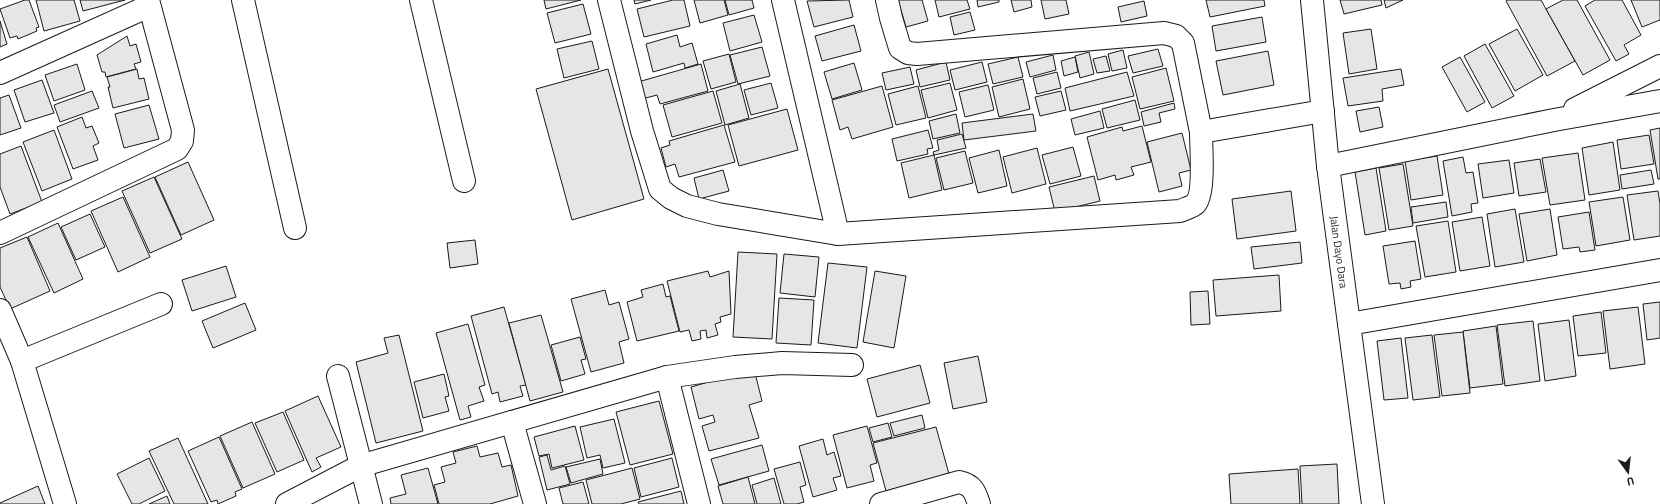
<svg xmlns="http://www.w3.org/2000/svg" width="1660" height="504" font-family="'Titillium Web',sans-serif">
  <rect width="100%" height="100%" fill="#fff"/>
  <g fill="#e6e6e6" stroke="#1a1a1a">
    <polygon points="25,0 29,0 39,27 36,28 37,31 18,39 17,36 10,38 0,9"/>
    <polygon points="36,0 74,0 80,21 44,31"/>
    <polygon points="80,0 125,0 83,11"/>
    <polygon points="544,0 581,0 546,9"/>
    <polygon points="634,0 651,0 635,4"/>
    <polygon points="673,0 684,0 690,26 644,37 637,9"/>
    <polygon points="694,0 724,0 728,15 700,23"/>
    <polygon points="725,0 752,0 754,8 729,15"/>
    <polygon points="849,0 853,17 814,27 807,1"/>
    <polygon points="898,0 922,0 928,21 906,27"/>
    <polygon points="935,0 967,0 970,9 939,17"/>
    <polygon points="977,0 999,0 999,2 978,7"/>
    <polygon points="1011,0 1031,0 1032,7 1014,12"/>
    <polygon points="1041,0 1066,0 1069,14 1045,19"/>
    <polygon points="1206,0 1264,0 1265,6 1210,17"/>
    <polygon points="1340,0 1381,0 1382,5 1344,14"/>
    <polygon points="1384,0 1403,0 1386,8"/>
    <polygon points="1508,0 1541,0 1575,61 1547,76 1506,1"/>
    <polygon points="1563,0 1577,0 1610,60 1583,75 1546,9"/>
    <polygon points="1595,0 1622,0 1641,35 1624,45 1629,54 1616,61 1585,6"/>
    <polygon points="1631,0 1660,0 1660,20 1642,27"/>
    <polygon points="1144,1 1147,16 1121,22 1118,7"/>
    <polygon points="583,4 591,34 555,43 547,13"/>
    <polygon points="970,12 975,30 954,35 950,17"/>
    <polygon points="754,15 762,42 730,51 723,23"/>
    <polygon points="1262,17 1266,42 1216,51 1212,26"/>
    <polygon points="0,21 7,44 0,47"/>
    <polygon points="854,25 861,51 822,61 815,36"/>
    <polygon points="1371,29 1377,69 1349,74 1343,33"/>
    <polygon points="1517,29 1543,75 1515,91 1489,44"/>
    <polygon points="677,35 680,47 692,43 698,64 685,68 684,63 653,72 646,44"/>
    <polygon points="127,36 130,46 136,44 141,62 134,64 136,69 106,77 105,72 102,72 97,55"/>
    <polygon points="592,41 599,69 564,78 557,49"/>
    <polygon points="1485,44 1514,96 1492,108 1464,56"/>
    <polygon points="762,47 770,76 738,84 730,55"/>
    <polygon points="1158,49 1163,66 1133,73 1128,56"/>
    <polygon points="1123,50 1127,68 1112,71 1108,54"/>
    <polygon points="1268,51 1274,85 1223,95 1216,61"/>
    <polygon points="1089,52 1094,74 1080,78 1075,56"/>
    <polygon points="729,54 736,82 711,89 703,61"/>
    <polygon points="1053,55 1056,70 1030,77 1026,62"/>
    <polygon points="1106,56 1110,71 1097,73 1093,59"/>
    <polygon points="1018,57 1023,77 993,84 988,64"/>
    <polygon points="1075,57 1078,72 1064,76 1061,61"/>
    <polygon points="1460,57 1485,102 1467,112 1442,67"/>
    <polygon points="946,62 950,80 920,87 916,70"/>
    <polygon points="982,62 987,82 955,90 950,70"/>
    <polygon points="854,63 862,90 832,99 824,72"/>
    <polygon points="77,64 85,90 54,101 45,75"/>
    <polygon points="701,64 708,91 660,104 657,95 642,99 638,82"/>
    <polygon points="910,67 914,84 886,90 882,73"/>
    <polygon points="1166,68 1174,101 1140,109 1132,77"/>
    <polygon points="137,69 139,79 144,78 149,99 113,108 108,87 110,87 107,77"/>
    <polygon points="608,69 644,199 572,220 536,89"/>
    <polygon points="1401,69 1404,85 1382,89 1383,101 1348,106 1343,78"/>
    <polygon points="1057,72 1061,88 1037,94 1033,78"/>
    <polygon points="1127,72 1134,96 1070,111 1065,88"/>
    <polygon points="1023,79 1030,109 999,117 992,87"/>
    <polygon points="42,80 54,113 25,122 14,90"/>
    <polygon points="771,83 778,108 751,115 744,90"/>
    <polygon points="950,83 957,110 928,118 921,90"/>
    <polygon points="740,84 749,118 725,125 716,91"/>
    <polygon points="988,85 994,110 965,117 959,92"/>
    <polygon points="882,86 893,127 852,139 848,127 840,130 832,100"/>
    <polygon points="918,86 926,118 896,125 888,94"/>
    <polygon points="92,91 99,108 60,122 54,105"/>
    <polygon points="713,91 722,123 672,137 663,105"/>
    <polygon points="1061,91 1066,110 1040,116 1035,97"/>
    <polygon points="9,95 21,128 0,135 0,98"/>
    <polygon points="1135,100 1140,120 1107,128 1102,109"/>
    <polygon points="1174,103 1175,109 1159,113 1161,122 1144,126 1141,112"/>
    <polygon points="149,105 159,139 124,148 115,114"/>
    <polygon points="1379,107 1383,127 1360,132 1356,111"/>
    <polygon points="787,109 798,150 739,166 728,125"/>
    <polygon points="1100,111 1104,128 1075,135 1071,119"/>
    <polygon points="956,114 960,133 933,139 929,121"/>
    <polygon points="1033,114 1036,131 964,140 962,123"/>
    <polygon points="82,117 86,128 92,126 99,143 93,146 98,160 73,169 57,127"/>
    <polygon points="724,125 735,162 679,177 675,164 666,167 661,148 670,145 669,141"/>
    <polygon points="1142,126 1151,162 1131,167 1134,175 1116,180 1115,175 1098,180 1087,137 1122,127 1123,131"/>
    <polygon points="1660,128 1660,179 1658,179 1650,130"/>
    <polygon points="54,130 72,179 42,191 23,142"/>
    <polygon points="928,130 933,148 927,149 928,154 897,161 892,139"/>
    <polygon points="1182,133 1191,170 1179,173 1182,186 1159,192 1147,142"/>
    <polygon points="962,134 966,148 934,155 933,152 939,150 937,140"/>
    <polygon points="1649,135 1654,164 1621,169 1617,140"/>
    <polygon points="1613,142 1620,190 1589,195 1582,148"/>
    <polygon points="21,146 42,202 10,214 0,187 0,154"/>
    <polygon points="1073,147 1081,176 1050,184 1042,155"/>
    <polygon points="1037,148 1046,184 1012,193 1003,157"/>
    <polygon points="999,150 1007,186 978,193 969,158"/>
    <polygon points="965,151 973,183 944,190 936,158"/>
    <polygon points="1578,153 1585,200 1550,205 1542,158"/>
    <polygon points="934,155 942,190 909,198 901,163"/>
    <polygon points="1437,156 1443,195 1411,200 1405,161"/>
    <polygon points="1463,157 1466,173 1473,172 1478,203 1471,204 1472,212 1452,216 1443,161"/>
    <polygon points="1540,159 1546,192 1519,196 1514,163"/>
    <polygon points="1509,160 1514,193 1483,198 1478,164"/>
    <polygon points="188,162 214,220 181,235 155,177"/>
    <polygon points="1403,164 1413,226 1389,230 1379,168"/>
    <polygon points="1376,168 1386,231 1365,235 1355,172"/>
    <polygon points="723,170 729,191 699,199 694,178"/>
    <polygon points="1651,170 1654,184 1622,189 1620,175"/>
    <polygon points="1094,176 1100,201 1055,212 1049,187"/>
    <polygon points="154,177 182,239 150,253 122,191"/>
    <polygon points="1291,191 1296,231 1237,239 1232,199"/>
    <polygon points="1658,191 1660,204 1660,236 1634,240 1627,195"/>
    <polygon points="123,197 150,257 118,272 91,211"/>
    <polygon points="1623,197 1630,240 1596,246 1589,202"/>
    <polygon points="1446,202 1448,217 1413,223 1411,207"/>
    <polygon points="1515,209 1524,262 1495,267 1487,214"/>
    <polygon points="1550,209 1557,255 1527,261 1519,214"/>
    <polygon points="1589,212 1595,250 1580,252 1579,247 1563,249 1558,217"/>
    <polygon points="90,214 105,247 76,260 61,227"/>
    <polygon points="1482,217 1490,266 1460,271 1452,222"/>
    <polygon points="1448,221 1456,272 1425,277 1416,226"/>
    <polygon points="58,223 83,279 54,293 28,237"/>
    <polygon points="27,237 50,291 10,309 0,287 0,248"/>
    <polygon points="475,240 478,264 450,268 447,243"/>
    <polygon points="1415,241 1421,279 1410,281 1411,287 1401,289 1400,283 1389,284 1383,246"/>
    <polygon points="1300,242 1302,263 1254,269 1251,247"/>
    <polygon points="738,252 777,254 772,339 733,337"/>
    <polygon points="784,254 819,257 815,297 780,293"/>
    <polygon points="828,263 867,267 857,348 818,343"/>
    <polygon points="226,266 236,297 192,311 182,280"/>
    <polygon points="708,271 710,277 729,271 731,314 720,317 721,322 715,324 718,335 707,338 706,330 700,331 701,339 692,341 689,330 680,332 667,281"/>
    <polygon points="875,271 906,276 894,348 863,342"/>
    <polygon points="1279,275 1281,311 1216,316 1213,280"/>
    <polygon points="663,284 666,297 670,296 679,331 637,341 627,302 643,297 641,290"/>
    <polygon points="605,290 609,305 619,302 629,339 619,342 624,363 591,372 571,299"/>
    <polygon points="1208,291 1210,324 1191,325 1190,292"/>
    <polygon points="779,298 814,300 811,345 776,343"/>
    <polygon points="1660,302 1660,338 1647,340 1643,304"/>
    <polygon points="245,303 256,330 213,348 202,321"/>
    <polygon points="504,307 526,385 520,386 523,396 500,402 498,392 492,394 471,316"/>
    <polygon points="1638,307 1645,364 1610,369 1603,311"/>
    <polygon points="1601,312 1606,353 1578,356 1573,316"/>
    <polygon points="541,315 563,392 530,401 509,323"/>
    <polygon points="1569,320 1576,376 1545,381 1538,324"/>
    <polygon points="1533,321 1540,381 1505,386 1497,325"/>
    <polygon points="468,324 485,385 479,387 484,401 468,406 471,417 460,420 436,333"/>
    <polygon points="1496,326 1503,384 1470,388 1463,331"/>
    <polygon points="1463,332 1470,393 1442,396 1434,335"/>
    <polygon points="399,335 423,431 376,443 356,362 388,353 384,338"/>
    <polygon points="1432,335 1440,397 1413,400 1405,338"/>
    <polygon points="580,337 586,359 581,360 585,374 561,381 551,345"/>
    <polygon points="1401,338 1408,398 1384,400 1377,341"/>
    <polygon points="978,356 987,402 953,409 944,363"/>
    <polygon points="920,365 930,403 877,417 867,379"/>
    <polygon points="754,369 762,401 749,405 759,438 709,451 702,426 715,422 713,415 699,419 691,387"/>
    <polygon points="444,374 449,396 445,397 449,411 423,418 414,382"/>
    <polygon points="318,396 341,447 316,458 321,467 312,472 285,411"/>
    <polygon points="659,401 673,454 630,465 616,412"/>
    <polygon points="283,412 304,460 277,472 255,423"/>
    <polygon points="922,415 925,428 894,436 890,423"/>
    <polygon points="614,419 625,463 603,468 600,455 587,458 580,427"/>
    <polygon points="252,422 275,474 243,488 220,436"/>
    <polygon points="888,423 892,437 873,442 869,428"/>
    <polygon points="575,426 584,460 552,468 549,454 539,456 534,437"/>
    <polygon points="867,426 877,463 870,465 874,481 847,488 833,435"/>
    <polygon points="936,427 949,474 886,491 873,443"/>
    <polygon points="219,437 242,489 235,492 236,496 218,504 217,500 211,502 188,451"/>
    <polygon points="178,438 208,504 174,504 149,451"/>
    <polygon points="823,439 827,455 834,452 841,476 833,478 837,490 813,497 799,446"/>
    <polygon points="762,445 769,471 719,485 711,459"/>
    <polygon points="477,446 480,457 498,453 502,467 511,465 518,496 490,504 439,504 434,485 445,482 441,467 456,463 453,452"/>
    <polygon points="547,455 551,470 565,466 570,484 547,490 539,457"/>
    <polygon points="149,458 165,491 139,504 132,504 117,474"/>
    <polygon points="672,458 679,487 641,497 634,468"/>
    <polygon points="600,459 603,474 571,483 566,467"/>
    <polygon points="800,462 806,485 800,487 804,502 797,504 784,504 774,469"/>
    <polygon points="1337,464 1339,504 1302,504 1300,466"/>
    <polygon points="428,468 438,504 391,504 390,498 406,494 401,475"/>
    <polygon points="632,468 640,499 621,504 592,504 586,480"/>
    <polygon points="1298,469 1300,504 1231,504 1229,474"/>
    <polygon points="748,477 755,504 723,504 718,486"/>
    <polygon points="774,478 781,504 757,504 752,485"/>
    <polygon points="583,482 589,504 563,504 559,488"/>
    <polygon points="38,486 45,504 0,504 0,503"/>
    <polygon points="681,491 684,504 639,504 638,502"/>
    <polygon points="167,496 170,504 149,504"/>
  </g>
  <g fill="none" stroke-linecap="round" stroke-linejoin="round">
    <defs>
      <g id="minor">
        <polyline points="243,0 295,228"/>
        <polyline points="421,0 464,181"/>
        <polyline points="609,0 642,131 660,189 671,198 687,206 718,214 838,234"/>
        <path d="M783 0 838 234 1180 211C1184 209 1192 207 1195 204 1205 195 1201 146 1201 132L1323 111"/>
        <polyline points="887,0 891,18 900,48 908,53 917,54 1164,33 1176,36 1183,43 1201,132"/>
        <polyline points="1312,0 1328,166 1373,504"/>
        <polyline points="0,73 149,6"/>
        <polyline points="1575,109 1660,66"/>
        <polyline points="1328,166 1554,120 1660,101"/>
        <polyline points="0,233 177,149 182,141 183,130 148,0"/>
        <polyline points="0,310 22,361 65,504"/>
        <polyline points="1349,324 1660,270"/>
        <polyline points="22,361 161,304"/>
        <polyline points="338,376 371,504"/>
        <polyline points="667,377 699,504"/>
        <polyline points="512,422 535,504"/>
        <polyline points="287,504 360,466 667,377 735,367 782,363 852,365"/>
        <path d="M881 504 959 482C973 485 975 492 979 504"/>
      </g>
    </defs>
    <use href="#minor" stroke="#1a1a1a" stroke-width="24"/>
    <use href="#minor" stroke="#fff" stroke-width="22"/>
  </g>
  <g text-anchor="middle" dominant-baseline="central" stroke-width="3" stroke-linejoin="round" paint-order="stroke">
    <g font-size="11" fill="#1a1a1a" stroke="#fff">
      <text transform="translate(1339 252) rotate(82)">Jalan Dayo Dara</text>
    </g>
  </g>
  <g transform="translate(1628 472) rotate(165)" stroke="#ffffff" stroke-width="3" paint-order="stroke">
  <path d="M0-3L7 15L0 10L-7 15Z" fill="#1a1a1a"/>
  <text y="-6" font-size="11" font-weight="bold" text-anchor="middle" fill="#1a1a1a">U</text>
  </g>
</svg>
